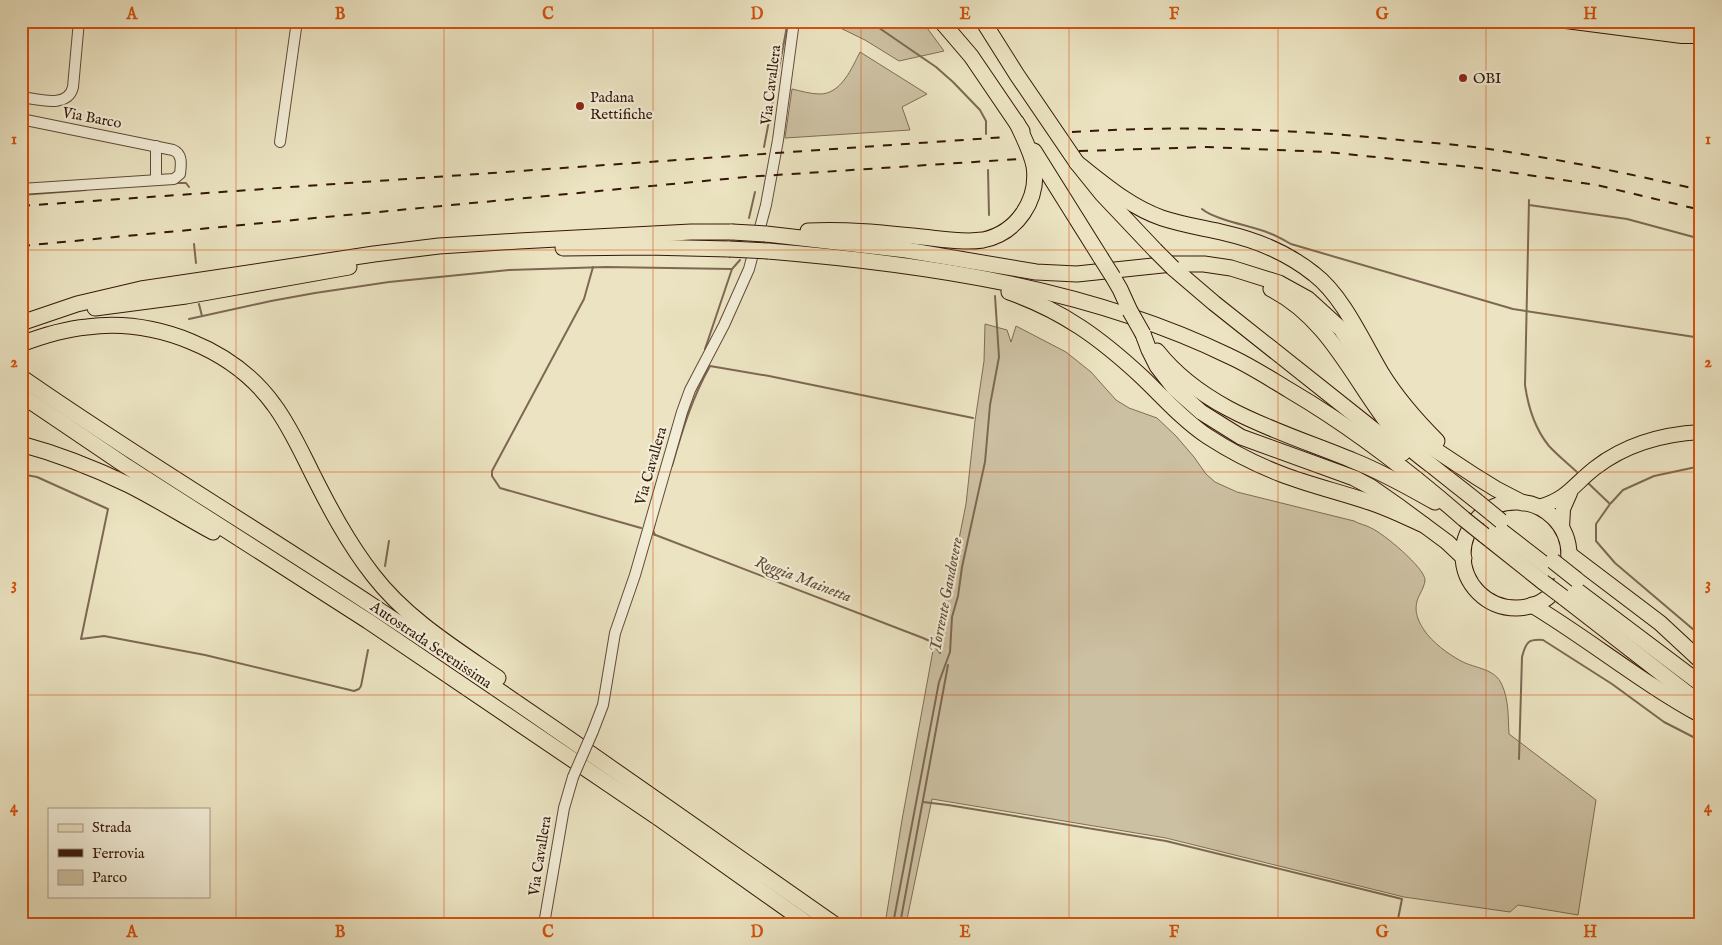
<svg xmlns="http://www.w3.org/2000/svg" width="1722" height="945" font-family="'IM FELL English',serif">
  <rect width="100%" height="100%" fill="#ebe3c1"/>
  <filter id="stains"><feTurbulence type="fractalNoise" baseFrequency=".004" numOctaves="4"/><feColorMatrix values="0 0 0 0 .2 0 0 0 0 .09 0 0 0 0 .02 0 0 0 .5 -.17"/></filter>
  <radialGradient id="worn" r=".72"><stop offset=".6" stop-color="#630" stop-opacity="0"/><stop offset="1" stop-color="#630" stop-opacity=".3"/></radialGradient>
  <g fill="#ccc0a2" stroke="#806c56">
    <polygon points="826,21 922,21 944,51 899,61 865,40"/>
    <path d="M860 52 927 94 902 107 910 130 785 138 792 89C801 91 810 94 820 94 841 94 852 68 860 52Z"/>
    <path d="M985 324 1007 330 1011 342 1016 326 1066 352 1091 372 1116 400 1129 408 1157 418 1176 436 1194 457 1206 474 1215 482 1237 492 1354 521C1359 524 1366 525 1371 528 1383 533 1425 568 1425 580 1425 584 1422 590 1420 594 1413 607 1416 618 1424 630 1432 642 1448 654 1461 661 1476 669 1495 668 1502 685 1509 700 1508 718 1509 734L1596 800 1578 915 1518 905 1510 912 1404 897 1166 838 932 799 906 924H885L902 820 936 634 951 579 966 504 975 421 984 361Z"/>
  </g>
  <g fill="none" stroke-linecap="round" stroke-linejoin="round">
    <g stroke="#7d6853" stroke-width="2">
      <polyline points="869,21 936,67 953,82 980,110 986,121 986,134"/>
      <polyline points="764,147 788,21"/>
      <polyline points="988,170 989,215"/>
      <polyline points="176,183 186,183 189,187"/>
      <polyline points="21,195 86,190"/>
      <path d="M1529 200 1525 385C1528 406 1535 429 1549 446 1558 456 1570 465 1580 475"/>
      <polyline points="1529,205 1627,219 1701,239"/>
      <path d="M1202 209C1215 220 1252 226 1269 233 1277 236 1284 240 1291 244L1513 309 1701 338"/>
      <polyline points="749,218 755,192"/>
      <polyline points="194,244 196,263"/>
      <polyline points="593,267 584,299 492,471 492,476 500,488 641,528"/>
      <polyline points="199,304 202,316"/>
      <polyline points="189,319 271,301 315,293 389,282 509,270 606,267 732,269 740,260"/>
      <polyline points="705,349 732,269"/>
      <path d="M672 466C682 431 692 398 710 366L769 376 973 418"/>
      <polyline points="21,474 37,477 108,509 81,639 104,636 205,655 354,691 359,689 361,686 368,650"/>
      <polyline points="1587,482 1610,504 1596,524 1596,541 1615,563 1701,636"/>
      <polyline points="1611,503 1623,490 1654,476 1701,466"/>
      <polyline points="653,534 923,638 932,642 940,653"/>
      <polyline points="655,535 653,530 655,523"/>
      <polyline points="385,566 389,541"/>
      <path d="M1519 759 1522 657C1526 642 1528 639 1543 640L1612 684 1664 722 1701 741"/>
      <polyline points="923,802 948,805 1166,841 1402,899 1397,924"/>
      <polyline points="1584,920 1603,924"/>
      <polyline points="893,924 939,682 950,652 952,617 958,596 962,567 985,462 990,405 999,357 995,296"/>
      <polyline points="900,924 948,665"/>
    </g>
    <defs>
      <g id="minor">
        <path d="M21 97C38 99 68 109 73 87L79 21"/>
        <path d="M21 119 173 150C183 154 181 165 180 174L174 179 21 189"/>
        <polyline points="280,142 297,21"/>
        <polyline points="156,180 156,146"/>
        <polyline points="593,731 603,705 615,633 635,575 682,412 690,390 724,325 749,269 766,205 778,140 794,21"/>
        <polyline points="544,924 564,808 573,777"/>
      </g>
      <g id="major">
        <polyline points="1566,21 1682,36 1701,36"/>
        <path d="M1539 507C1569 498 1573 485 1595 468 1626 444 1662 434 1701 432"/>
        <polyline points="1562,528 1563,509 1570,493"/>
      </g>
      <g id="highway">
        <polyline points="941,21 971,56 1022,131"/>
        <polyline points="983,21 1017,75 1077,163 1102,194 1155,250"/>
        <polyline points="1034,151 1101,258"/>
        <path d="M1077 163C1104 184 1130 207 1162 218 1183 225 1204 228 1225 233 1256 240 1289 254 1314 274 1343 296 1363 342 1382 374 1397 398 1417 421 1437 441"/>
        <path d="M808 231C846 229 884 233 922 237 942 239 963 243 983 240 1017 233 1039 200 1034 166 1031 151 1023 137 1017 123"/>
        <polyline points="766,234 906,250 1036,272 1077,274 1172,264 1204,264 1231,268 1279,283 1308,299 1341,329 1393,410 1411,430 1428,445 1475,476 1496,489 1523,503"/>
        <polyline points="563,248 647,247 729,249"/>
        <path d="M768 251C924 264 1086 287 1229 356 1249 365 1269 378 1289 390 1352 427 1409 471 1464 519"/>
        <polyline points="1173,268 1214,303 1403,453"/>
        <polyline points="1113,277 1120,289 1130,311"/>
        <path d="M1271 289C1331 319 1356 386 1397 435 1406 446 1419 456 1431 465 1447 478 1463 490 1479 503"/>
        <path d="M1009 292C1063 311 1100 338 1142 377 1163 397 1183 420 1207 436 1230 451 1255 464 1281 474 1312 486 1344 493 1375 504 1392 510 1408 518 1424 525"/>
        <polyline points="95,308 186,296 349,267"/>
        <polyline points="21,323 77,304 141,289 374,254 439,246 519,241 691,232 732,232"/>
        <polyline points="1143,334 1149,350 1157,366 1174,388 1201,412 1241,437 1354,478 1371,487 1401,508 1447,542 1464,558"/>
        <path d="M21 344C42 336 64 329 87 327 155 318 234 349 274 405 289 425 300 449 311 471 329 507 348 543 373 575 406 618 453 647 498 678"/>
        <path d="M1157 351C1205 412 1284 432 1354 461 1382 472 1408 487 1435 502"/>
        <path d="M21 377C137 458 259 530 376 608 531 710 682 818 834 924"/>
        <polyline points="21,395 123,464 368,621 660,819 808,924"/>
        <path d="M21 444C58 454 94 468 129 485 157 499 185 517 213 532"/>
        <circle cx="1516" cy="555" r="53"/>
        <polyline points="1491,523 1553,571"/>
        <polyline points="1484,535 1543,582"/>
        <polyline points="1569,554 1660,623 1701,661"/>
        <polyline points="1571,586 1701,684"/>
        <polyline points="1563,597 1701,704"/>
        <path d="M1532 605C1590 640 1642 683 1701 715"/>
      </g>
    </defs>
    <use href="#minor" stroke="#624a38" stroke-width="12"/>
    <use href="#major" stroke="#35170a" stroke-width="16"/>
    <use href="#highway" stroke="#35170a" stroke-width="17"/>
    <use href="#minor" stroke="#f2edd7" stroke-width="10"/>
    <use href="#major" stroke="#ebe3c1" stroke-width="14"/>
    <use href="#highway" stroke="#ebe3c1" stroke-width="15"/>
    <g stroke="#35170a" stroke-width="2" stroke-dasharray="9 9" stroke-linecap="butt">
      <path d="M1072 132C1185 125 1297 129 1409 141 1436 143 1462 145 1489 149 1560 159 1630 174 1701 190"/>
      <polyline points="1079,151 1207,147 1327,152 1480,168 1597,185 1701,210"/>
      <polyline points="21,206 1005,137"/>
      <polyline points="21,246 746,177 1019,159"/>
    </g>
    <defs>
      <polyline id="minor-bridge" points="573,777 593,731"/>
      <g id="highway-bridge">
        <polyline points="732,232 766,234"/>
        <polyline points="729,249 768,251"/>
        <polyline points="1155,250 1173,268"/>
        <polyline points="1101,258 1113,277"/>
        <polyline points="1130,311 1143,334"/>
        <polyline points="1479,503 1501,521"/>
        <polyline points="1464,519 1484,535"/>
        <polyline points="1553,561 1577,580"/>
        <polyline points="1543,582 1563,597"/>
      </g>
    </defs>
    <use href="#minor-bridge" stroke="#624a38" stroke-width="12" stroke-linecap="butt"/>
    <use href="#highway-bridge" stroke="#35170a" stroke-width="17" stroke-linecap="butt"/>
    <use href="#minor-bridge" stroke="#f2edd7" stroke-width="10"/>
    <use href="#highway-bridge" stroke="#ebe3c1" stroke-width="15"/>
  </g>
  <path fill="none" stroke="#d6520c" stroke-width="1" stroke-opacity="0.55" d="M236 21V924M444 21V924M653 21V924M861 21V924M1069 21V924M1278 21V924M1486 21V924M21 250H1701M21 472H1701M21 695H1701"/>
  <g fill="#8f2418" stroke="#f2edd7" stroke-width="2">
    <circle cx="1463" cy="78" r="5"/>
    <circle cx="580" cy="106" r="5"/>
  </g>
  <g text-anchor="middle" dominant-baseline="central" stroke-width="4.5" stroke-linejoin="round" paint-order="stroke">
    <g font-size="15" fill="#35170a" stroke="#f2edd7" text-anchor="start">
      <text x="1473" y="78">OBI</text>
      <text x="590" y="97">Padana<tspan x="590" dy="17">Rettifiche</tspan></text>
    </g>
    <g font-size="15" fill="#35170a" stroke="#f2edd7">
      <text transform="translate(771 85) rotate(-83)">Via Cavallera</text>
      <text transform="translate(92 118) rotate(11)">Via Barco</text>
      <text transform="translate(651 466) rotate(-74)">Via Cavallera</text>
      <text transform="translate(431 645) rotate(34)">Autostrada Serenissima</text>
      <text transform="translate(540 856) rotate(-81)">Via Cavallera</text>
    </g>
    <g font-size="16" font-style="italic" fill="#654d3a" stroke="#f2edd7">
      <text transform="translate(803 580) rotate(21)">Roggia Mainetta</text>
      <text transform="translate(947 595) rotate(-79)">Torrente Gandovere</text>
    </g>
  </g>
  <rect width="1722" height="945" fill="none" stroke="#ebe3c1" stroke-width="55"/>
  <rect x="48" y="808" width="162" height="90" fill="#f2edd7" stroke="#a69785"/>
  <rect x="58" y="824" width="25" height="8" fill="#ebe3c1" stroke="#a69785"/>
  <text x="92" y="832" font-size="15" fill="#35170a">Strada</text>
  <rect x="58" y="849" width="25" height="8" fill="#35170a" stroke="#a69785"/>
  <text x="92" y="858" font-size="15" fill="#35170a">Ferrovia</text>
  <rect x="58" y="870" width="25" height="15" fill="#ccc0a2" stroke="#a69785"/>
  <text x="92" y="882" font-size="15" fill="#35170a">Parco</text>
  <rect x="28" y="28" width="1666" height="890" fill="none" stroke="#d6520c" stroke-width="2"/>
  <g font-size="16" text-anchor="middle" font-weight="bold" fill="#d6520c">
    <text x="132" y="19">A</text>
    <text x="340" y="19">B</text>
    <text x="548" y="19">C</text>
    <text x="757" y="19">D</text>
    <text x="965" y="19">E</text>
    <text x="1174" y="19">F</text>
    <text x="1382" y="19">G</text>
    <text x="1590" y="19">H</text>
    <text x="14" y="144">1</text>
    <text x="1708" y="144">1</text>
    <text x="14" y="367">2</text>
    <text x="1708" y="367">2</text>
    <text x="14" y="589">3</text>
    <text x="1708" y="589">3</text>
    <text x="14" y="812">4</text>
    <text x="1708" y="812">4</text>
    <text x="132" y="937">A</text>
    <text x="340" y="937">B</text>
    <text x="548" y="937">C</text>
    <text x="757" y="937">D</text>
    <text x="965" y="937">E</text>
    <text x="1174" y="937">F</text>
    <text x="1382" y="937">G</text>
    <text x="1590" y="937">H</text>
  </g>
  <rect width="100%" height="100%" filter="url(#stains)"/>
  <rect width="100%" height="100%" fill="url(#worn)"/>
</svg>
